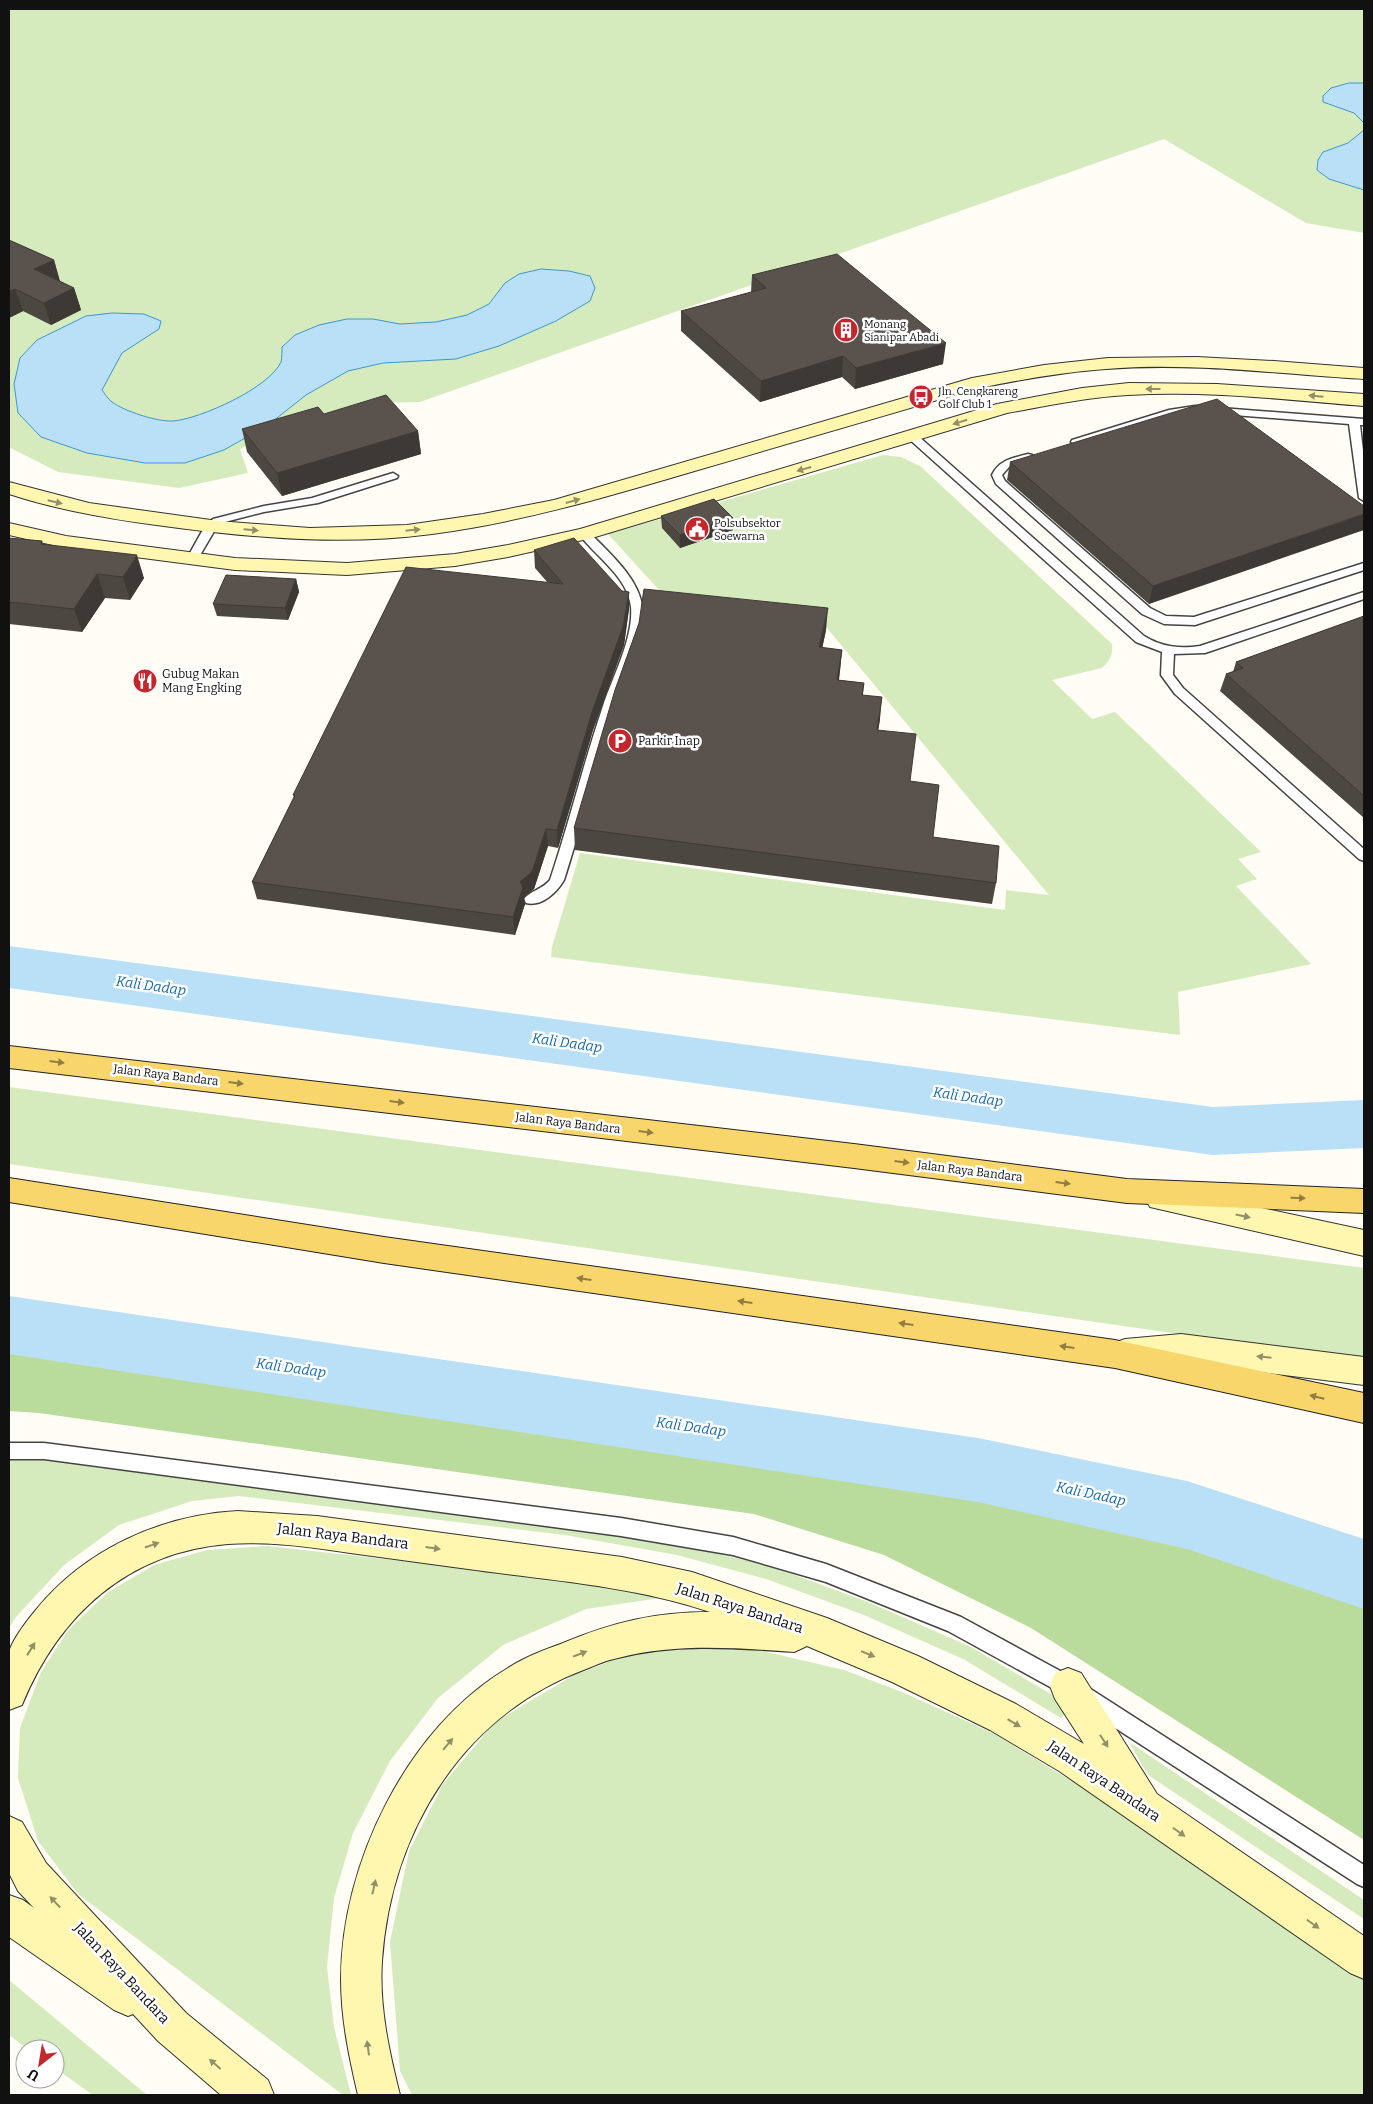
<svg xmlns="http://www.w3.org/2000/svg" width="1373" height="2104" font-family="Bitter,serif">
  <rect width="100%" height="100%" fill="#fffdf5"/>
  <g fill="#d5ebbd">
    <polygon points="9,9 1364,9 1364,233 1306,223 1164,139 420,402 371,403 316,416 240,449 248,473 179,488 58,472 9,447"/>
    <path d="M883 455 901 457 920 466 1112 644C1113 655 1110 661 1102 668L1052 680 1092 719 1115 712 1261 852 1238 859 1257 879 1236 886 1311 964 1178 992 1180 1035 551 957 552 947 580 853 1005 910 1006 890 1049 895 827 628 654 609 660 591 608 534Z"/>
    <polygon points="9,1087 1364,1268 1364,1361 9,1164"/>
    <polygon points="43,1456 678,1544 773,1567 868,1602 971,1647 1073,1707 1061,1718 965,1660 864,1615 766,1579 677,1555 565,1535 239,1496 192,1501 119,1525 64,1565 16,1617 9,1628 9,1457"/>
    <polygon points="268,1546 613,1585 667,1597 586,1609 503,1645 438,1698 390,1761 353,1833 334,1898 327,1967 334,2027 351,2095 343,2095 78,1894 38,1841 18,1778 20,1728 41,1672 69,1629 107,1593 154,1565 207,1550"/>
    <polygon points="710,1643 753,1649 844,1670 902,1692 995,1734 1099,1798 1364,1978 1364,2095 412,2095 400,2071 390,1942 409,1851 443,1784 495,1722 574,1675 640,1650"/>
    <polygon points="1129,1742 1364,1900 1364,1919 1148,1775"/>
    <polygon points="9,1980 147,2095 93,2095 55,2068 55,2049 28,2049 9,2035"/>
  </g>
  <polygon fill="#b9dc9c" points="9,1333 978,1479 1183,1522 1364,1584 1364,1840 1031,1628 884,1555 754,1514 39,1413 9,1411"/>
  <g fill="#b9e0f7" stroke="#3f96cf">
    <polygon points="1349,83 1364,83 1364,123 1354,113 1323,102 1323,96 1331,88"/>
    <polygon points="1364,130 1364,190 1329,179 1317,170 1318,160 1323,152 1348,143"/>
    <path d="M541 269 569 271 590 276 595 288 590 301 556 321 499 346 456 359 383 363 348 371 306 395 268 425 224 450 185 463H145L87 453 41 437 18 413 14 384 20 358 37 340 86 316 112 313 144 314 161 321 159 329 122 353 102 390C105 394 108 399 112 402 124 411 157 422 173 421 200 419 269 388 281 362 282 358 282 351 282 347L295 335 319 325 347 319H373L400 324 436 322 467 315 489 304 505 283 519 274Z"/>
  </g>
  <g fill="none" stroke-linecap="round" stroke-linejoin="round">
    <g fill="#b9e0f7" fill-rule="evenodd">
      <polygon points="9,946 1213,1107 1364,1100 1364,1148 1213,1155 9,988"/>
      <polygon points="9,1296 978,1438 1187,1481 1364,1539 1364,1609 1187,1549 978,1502 9,1354"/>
    </g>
    <defs>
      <g id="lane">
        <polygon points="1195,406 1364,419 1364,425 1360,425 1364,459 1364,501 1359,498 1349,424 1195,412 1174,415 1076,445 1071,442 1072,440 1169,410"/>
        <path d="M913 434 917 435 1144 636C1162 647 1179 649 1200 646L1364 592V599L1205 653 1174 654 1173 675 1183 688 1364 849V861L1359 859 1175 694 1161 675 1162 652 1136 642 909 439 908 437 909 435Z"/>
        <path d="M1028 454 1032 455 1033 457 1032 459 1009 467 1002 475 1005 481 1150 608 1166 616 1194 617 1364 563V570L1195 625 1164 624 1142 614 996 484 992 475C999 460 1013 458 1028 454Z"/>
        <polygon points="393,473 398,476 397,478 318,503 264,512 221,523 216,528 196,562 188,562 186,560 205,526 213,519 264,506 312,498"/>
        <path d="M585 531 589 532C608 552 637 576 642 605 648 633 622 684 614 711 596 767 582 824 564 880 557 892 542 907 526 903L524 899C530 891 543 889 550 880 569 823 583 765 602 709 611 680 634 638 631 607 628 577 596 557 579 534Z"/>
        <polygon points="9,1443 44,1443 621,1518 733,1537 826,1564 961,1617 1075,1679 1364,1865 1364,1887 1357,1884 1061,1693 948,1631 826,1582 733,1555 621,1536 44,1459 9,1459"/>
      </g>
      <g id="secondary">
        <path d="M1197 357 1274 361 1364 368V379C1279 374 1192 362 1106 369 1062 372 1019 380 975 389 883 416 790 443 698 470 610 496 523 522 432 534 348 545 264 539 179 528 122 521 64 512 9 494V482L89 503 218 521 310 528 407 525 483 514 554 500 972 378 1044 365 1108 358Z"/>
        <path d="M1129 383 1217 384 1364 394V406C1286 400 1207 390 1128 395 1087 397 1047 406 1007 413L592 538 508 557 455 566 347 575 235 570 66 548 9 535V523L66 536 235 558 347 563 455 554 508 545 580 529 997 404 1082 388Z"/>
        <polygon points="1160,1186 1364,1230 1364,1256 1150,1207 1145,1198 1150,1189"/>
        <polygon points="1181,1334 1364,1357 1364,1385 1181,1362 1125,1367 1114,1363 1109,1353 1114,1343 1125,1339"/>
        <path d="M238 1511 317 1516 622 1557 692 1572 827 1618 918 1656 1016 1704 1084 1744 1055 1699 1050 1686 1055 1673 1068 1668 1081 1673 1157 1794 1364 1936V1979L1350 1973 1059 1771 990 1730 892 1682 807 1646 794 1652C735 1648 676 1643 618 1658 607 1660 596 1665 586 1669 462 1715 391 1832 382 1961 379 2006 389 2051 400 2095H358C349 2057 341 2019 341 1979 341 1864 407 1728 508 1668 525 1657 544 1650 563 1643 613 1622 655 1612 710 1612 634 1586 547 1580 468 1569 429 1564 389 1558 350 1553 310 1547 268 1541 228 1544 128 1552 59 1615 22 1705L9 1710C9 1697 6 1659 10 1649 15 1636 26 1622 35 1611 84 1550 160 1515 238 1511Z"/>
        <polygon points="9,1816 22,1822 46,1863 186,2013 268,2080 274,2095 221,2095 158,2041 133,2014 128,2016 114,2010 9,1937 9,1895 23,1900 34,1908 18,1891 9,1873"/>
      </g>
      <g id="primary">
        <polygon points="9,1046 854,1144 1127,1179 1364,1189 1364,1213 1127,1203 854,1168 9,1068"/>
        <polygon points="9,1178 384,1237 1115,1340 1364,1393 1364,1423 1115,1368 384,1263 9,1202"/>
      </g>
    </defs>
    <use href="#lane" stroke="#444" stroke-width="3"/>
    <use href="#secondary" stroke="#333" stroke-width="2"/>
    <use href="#primary" stroke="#222" stroke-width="2"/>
    <use href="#lane" fill="#fff" fill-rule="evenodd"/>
    <use href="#secondary" fill="#fff6b0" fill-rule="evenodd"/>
    <use href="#primary" fill="#f9d66b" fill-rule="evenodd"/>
  </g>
  <g fill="#4d4742">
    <polygon points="9,240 54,260 60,281 74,288 81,310 51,325 23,311 9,318"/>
    <polygon points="752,275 943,364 855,389 842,377 760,402 681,331 681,311 751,292"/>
    <polygon points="324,414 418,431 421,454 282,496 247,452 242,429"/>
    <polygon points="1010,462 1364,506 1149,604 1007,480"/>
    <polygon points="661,516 733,518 733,530 680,548 662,528"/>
    <polygon points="9,538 42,541 43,544 144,578 130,600 105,598 82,632 9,624"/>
    <polygon points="534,550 622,591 629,592 629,609 624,645 593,730 558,848 548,846 534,889 524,897 525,904 515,935 257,899 252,882 294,797 293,795 548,583 535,568"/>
    <polygon points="296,579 299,592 288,620 217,616 213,604"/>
    <polygon points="1364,616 1364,818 1220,691 1226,674 1233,672 1236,662"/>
    <polygon points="826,630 822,648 842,650 839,680 864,683 863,695 880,719 878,730 910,781 933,837 996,883 992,904 575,850 574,828"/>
  </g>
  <g fill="#3f3936">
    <polygon points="54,260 60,283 34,269"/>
    <polygon points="74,288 81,310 51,325 44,303"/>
    <polygon points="15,289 23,311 9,318 9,292"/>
    <polygon points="946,343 943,364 855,389 856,368"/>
    <polygon points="843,356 842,377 760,402 761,381"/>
    <polygon points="418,431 421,454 282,496 277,473"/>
    <polygon points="1364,514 1364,530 1149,604 1153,586"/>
    <polygon points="733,518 733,530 680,548 680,535"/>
    <polygon points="137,555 144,578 130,600 123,577"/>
    <polygon points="97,574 105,598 82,632 74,609"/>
    <polygon points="296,579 299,592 288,620 285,608"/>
    <polygon points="629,592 629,609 624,645 593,730 558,848 557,830"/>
    <polygon points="828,608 826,630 818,669 819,647"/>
    <polygon points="842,650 840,671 835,702 837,680"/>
    <polygon points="882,697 880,719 875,751 877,730"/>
    <polygon points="546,829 548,846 534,889 524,897 525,904 515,935 513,917 520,882"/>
  </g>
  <g fill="#5a524d" stroke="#3f3936">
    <polygon points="9,240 54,260 34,269 74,288 44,303 15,289 9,292"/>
    <polygon points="837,254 946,343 856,368 843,356 761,381 681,311 766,288 752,275"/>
    <polygon points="386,395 418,431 277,473 242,429 318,407 324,414"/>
    <polygon points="1217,399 1364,506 1364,514 1153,586 1010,462"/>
    <polygon points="714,499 733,518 680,535 661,516"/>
    <polygon points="9,538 42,541 41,544 137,555 123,577 97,574 74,609 9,602"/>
    <polygon points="574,538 622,591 629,592 623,627 592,712 557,830 546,829 532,872 520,882 523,887 513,917 252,882 295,795 293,795 406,567 563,584 534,550"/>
    <polygon points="226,575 296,579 285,608 213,604"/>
    <polygon points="644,589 828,608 819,647 842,650 837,680 864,683 862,695 882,697 877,730 916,734 910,781 939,785 933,837 999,846 996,883 574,828 615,690 639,623"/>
    <polygon points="1364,616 1364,796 1226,674 1243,668 1236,662"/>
  </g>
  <defs><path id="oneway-solid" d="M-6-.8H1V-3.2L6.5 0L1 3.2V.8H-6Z" transform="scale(1.25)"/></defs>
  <g fill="#948f68">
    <use href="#oneway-solid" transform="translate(1153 389) rotate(180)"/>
    <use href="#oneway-solid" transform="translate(1316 396) rotate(-175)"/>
    <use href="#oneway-solid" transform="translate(960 422) rotate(163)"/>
    <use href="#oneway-solid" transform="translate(804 469) rotate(164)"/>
    <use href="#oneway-solid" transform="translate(573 501) rotate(-16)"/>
    <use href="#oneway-solid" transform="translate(55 502) rotate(13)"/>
    <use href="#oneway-solid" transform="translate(251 530) rotate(5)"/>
    <use href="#oneway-solid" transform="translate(413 530) rotate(-6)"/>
    <use href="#oneway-solid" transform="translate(1243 1216) rotate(12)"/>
    <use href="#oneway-solid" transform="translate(1264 1357) rotate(-174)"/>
    <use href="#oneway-solid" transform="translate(152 1545) rotate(-19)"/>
    <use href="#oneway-solid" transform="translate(433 1548) rotate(8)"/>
    <use href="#oneway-solid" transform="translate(31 1649) rotate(-58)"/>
    <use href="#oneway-solid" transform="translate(580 1654) rotate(-21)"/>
    <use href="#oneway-solid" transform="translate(868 1654) rotate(22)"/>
    <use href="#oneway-solid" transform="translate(1014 1723) rotate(31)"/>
    <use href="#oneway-solid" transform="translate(1104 1741) rotate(57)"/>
    <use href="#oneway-solid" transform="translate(448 1744) rotate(-50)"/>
    <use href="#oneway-solid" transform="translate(1179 1832) rotate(35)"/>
    <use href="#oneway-solid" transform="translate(374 1887) rotate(-77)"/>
    <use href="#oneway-solid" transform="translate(55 1902) rotate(-133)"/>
    <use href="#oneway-solid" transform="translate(1313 1924) rotate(35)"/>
    <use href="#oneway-solid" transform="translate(368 2048) rotate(-98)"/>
    <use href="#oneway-solid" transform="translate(215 2064) rotate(-139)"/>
  </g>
  <g fill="#917d42">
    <use href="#oneway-solid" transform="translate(57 1062) rotate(7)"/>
    <use href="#oneway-solid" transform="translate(236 1083) rotate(7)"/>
    <use href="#oneway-solid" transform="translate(397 1102) rotate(7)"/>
    <use href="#oneway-solid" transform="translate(646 1132) rotate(7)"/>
    <use href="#oneway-solid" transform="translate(902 1162) rotate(7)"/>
    <use href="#oneway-solid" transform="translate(1063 1183) rotate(7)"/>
    <use href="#oneway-solid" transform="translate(1298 1198) rotate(2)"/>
    <use href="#oneway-solid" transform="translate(584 1279) rotate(-172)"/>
    <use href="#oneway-solid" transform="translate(745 1302) rotate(-172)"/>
    <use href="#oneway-solid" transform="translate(906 1324) rotate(-172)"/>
    <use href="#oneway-solid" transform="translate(1067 1347) rotate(-172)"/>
    <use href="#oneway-solid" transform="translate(1317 1397) rotate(-166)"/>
  </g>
  <defs>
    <symbol id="building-disc" viewBox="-11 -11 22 22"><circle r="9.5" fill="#c4262e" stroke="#fff"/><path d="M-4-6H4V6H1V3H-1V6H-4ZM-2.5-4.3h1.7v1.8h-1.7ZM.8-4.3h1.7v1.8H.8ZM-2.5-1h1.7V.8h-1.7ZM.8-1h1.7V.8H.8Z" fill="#fff"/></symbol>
    <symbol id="bus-disc" viewBox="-11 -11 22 22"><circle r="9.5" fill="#c4262e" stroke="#fff"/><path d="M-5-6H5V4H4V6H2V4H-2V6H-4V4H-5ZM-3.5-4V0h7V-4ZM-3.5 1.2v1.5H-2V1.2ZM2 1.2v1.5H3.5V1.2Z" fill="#fff"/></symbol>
    <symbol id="civic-disc" viewBox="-11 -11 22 22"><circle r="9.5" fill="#c4262e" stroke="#fff"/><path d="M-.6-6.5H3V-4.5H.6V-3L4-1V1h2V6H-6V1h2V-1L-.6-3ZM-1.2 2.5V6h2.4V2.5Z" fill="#fff"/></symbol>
    <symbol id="restaurant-disc" viewBox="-11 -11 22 22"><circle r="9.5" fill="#c4262e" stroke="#fff"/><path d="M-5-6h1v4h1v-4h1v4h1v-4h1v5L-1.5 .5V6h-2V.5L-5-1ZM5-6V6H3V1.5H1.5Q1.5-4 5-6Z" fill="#fff"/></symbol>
    <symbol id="parking-disc" viewBox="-11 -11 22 22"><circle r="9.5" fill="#c4262e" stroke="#fff"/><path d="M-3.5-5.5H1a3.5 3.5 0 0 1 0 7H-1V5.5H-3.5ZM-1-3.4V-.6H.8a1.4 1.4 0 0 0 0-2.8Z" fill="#fff"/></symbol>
  </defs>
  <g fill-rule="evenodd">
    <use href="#building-disc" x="832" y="316" width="28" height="28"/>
    <use href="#bus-disc" x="907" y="383" width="28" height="28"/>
    <use href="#civic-disc" x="683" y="515" width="28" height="28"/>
    <use href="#restaurant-disc" x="131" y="667" width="28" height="28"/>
    <use href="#parking-disc" x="606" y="727" width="28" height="28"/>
  </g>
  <g text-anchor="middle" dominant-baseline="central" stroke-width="5" stroke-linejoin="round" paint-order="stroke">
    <g font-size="11" fill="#111" stroke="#fff" text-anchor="start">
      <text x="864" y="324">Monang<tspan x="864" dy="13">Sianipar Abadi</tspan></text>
      <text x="938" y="391">Jln. Cengkareng<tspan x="938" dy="13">Golf Club 1</tspan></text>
      <text x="714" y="523">Polsubsektor<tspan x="714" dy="13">Soewarna</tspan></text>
    </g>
    <g font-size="12" fill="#111" stroke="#fff" text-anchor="start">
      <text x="162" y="674">Gubug Makan<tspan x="162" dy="14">Mang Engking</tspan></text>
      <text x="638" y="741">Parkir Inap</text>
    </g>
    <g font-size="12" fill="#111" stroke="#fff">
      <text transform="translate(166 1075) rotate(7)">Jalan Raya Bandara</text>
      <text transform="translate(568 1123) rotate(7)">Jalan Raya Bandara</text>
      <text transform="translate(970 1171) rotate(7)">Jalan Raya Bandara</text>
    </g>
    <g font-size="14" font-style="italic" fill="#1768a6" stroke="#fff">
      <text transform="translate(151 986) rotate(8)">Kali Dadap</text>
      <text transform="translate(567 1043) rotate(8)">Kali Dadap</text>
      <text transform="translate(968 1097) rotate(8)">Kali Dadap</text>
      <text transform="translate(291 1368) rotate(8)">Kali Dadap</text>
      <text transform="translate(691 1427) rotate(8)">Kali Dadap</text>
      <text transform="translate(1091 1494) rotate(12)">Kali Dadap</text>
    </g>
    <g font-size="15" fill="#111" stroke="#fff">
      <text transform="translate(343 1536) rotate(7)">Jalan Raya Bandara</text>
      <text transform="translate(740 1608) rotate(18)">Jalan Raya Bandara</text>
      <text transform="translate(1104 1781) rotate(34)">Jalan Raya Bandara</text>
      <text transform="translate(122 1973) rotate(47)">Jalan Raya Bandara</text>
    </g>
  </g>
  <rect width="1373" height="2104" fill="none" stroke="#111111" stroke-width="20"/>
  <g transform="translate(40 2064) rotate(211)"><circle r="24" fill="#ffffff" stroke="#a0a0a0"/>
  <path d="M0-4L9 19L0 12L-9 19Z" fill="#c4262e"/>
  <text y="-8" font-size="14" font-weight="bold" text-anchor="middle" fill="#111111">U</text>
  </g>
</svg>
